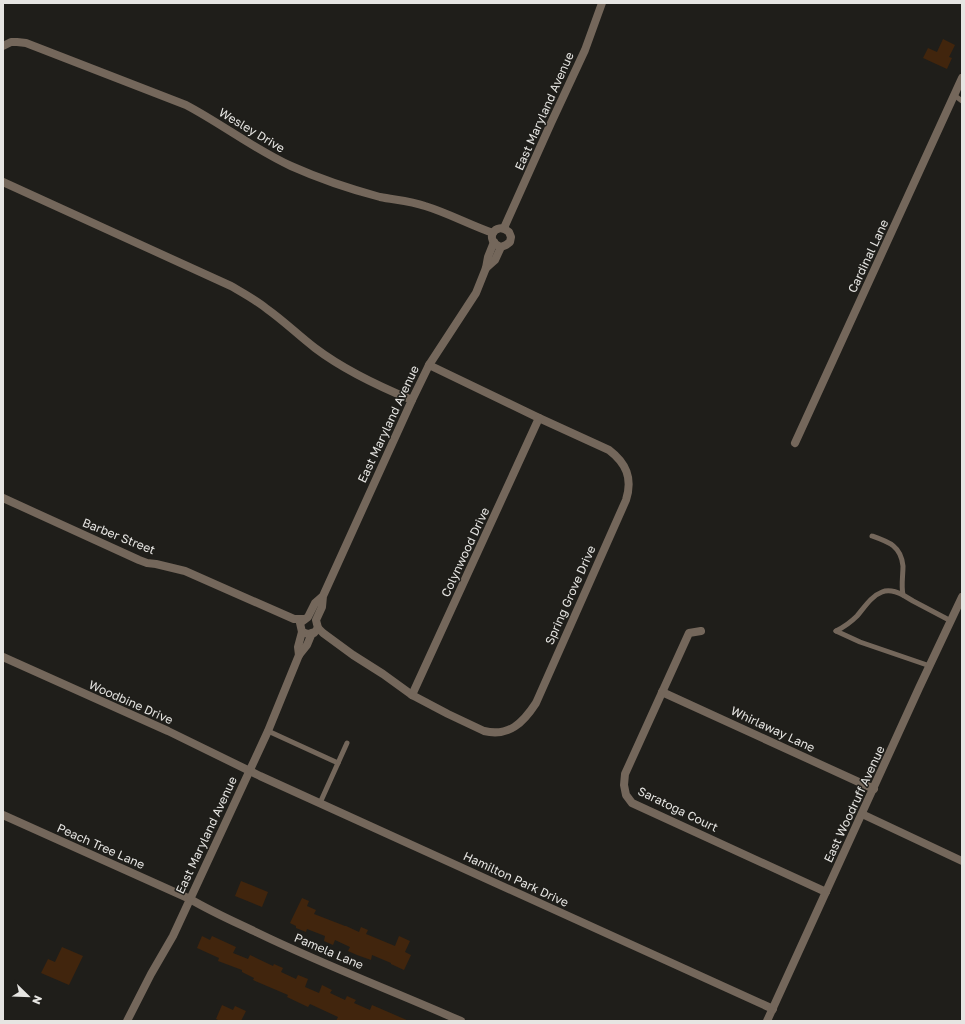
<svg xmlns="http://www.w3.org/2000/svg" width="965" height="1024" font-family="'Golos Text',sans-serif">
  <rect width="100%" height="100%" fill="#1f1e1a"/>
  <g fill="#41250d">
    <polygon points="943,39 955,45 949,57 952,58 947,69 923,58 928,48 937,52"/>
    <polygon points="241,881 268,892 262,907 235,896"/>
    <polygon points="302,898 309,901 307,906 316,910 314,914 345,926 346,926 359,932 361,927 368,930 366,934 395,946 399,936 410,941 405,952 411,955 404,970 391,964 391,963 372,955 371,960 357,955 348,951 350,947 335,940 333,945 324,941 325,936 307,929 306,932 296,928 296,926 290,923"/>
    <polygon points="202,936 210,940 212,936 236,947 233,953 248,959 250,955 273,966 274,964 283,968 281,972 296,979 298,975 308,979 305,987 319,993 322,985 332,990 330,993 345,1000 347,996 356,1000 354,1003 370,1010 372,1005 409,1021 336,1021 338,1017 310,1004 308,1007 287,997 288,995 253,980 254,978 242,972 242,970 218,961 219,958 197,948"/>
    <polygon points="62,947 83,956 69,985 41,973 48,959 55,962"/>
    <polygon points="222,1005 233,1010 235,1006 246,1011 241,1021 220,1021 216,1019"/>
  </g>
  <g fill="none" stroke-linecap="round" stroke-linejoin="round">
    <g stroke="#74675b" stroke-width="5">
      <polyline points="954,95 962,101"/>
      <path d="M872 536C889 542 901 546 903 566 903 576 901 585 903 595L913 601 951 621"/>
      <polyline points="836,631 860,642 930,666"/>
      <path d="M836 631C844 627 850 623 857 616 864 608 871 596 882 592 889 589 897 592 903 595"/>
      <polyline points="268,731 338,763"/>
      <polyline points="320,803 347,743"/>
    </g>
    <g stroke="#74675b" stroke-width="8">
      <path d="M3 46 11 42H17L26 43 186 105C222 124 254 149 291 166 320 179 350 189 380 197 395 200 410 201 425 206 448 213 470 225 493 233"/>
      <path d="M3 182 231 286C243 293 256 300 267 309 284 321 298 335 315 348 344 370 378 386 412 400"/>
      <polyline points="795,443 962,78"/>
      <polyline points="3,498 139,560 147,563 156,564 185,571 294,619 304,619"/>
      <path d="M318 628 323 633 353 655 383 674 412 695 448 714 484 731C509 737 523 723 536 703L626 500C633 478 626 463 609 450L539 418 429 365"/>
      <polyline points="701,631 689,633 625,774 624,785 626,795 632,803 826,892"/>
      <polyline points="3,657 168,731 260,776 773,1009"/>
      <polyline points="662,692 874,789"/>
      <polyline points="412,695 539,418"/>
      <polyline points="862,814 962,861"/>
      <path d="M3 815 190 899C212 912 235 922 258 933 324 965 393 991 461 1021"/>
      <polyline points="767,1021 919,688 962,597"/>
    </g>
    <g stroke="#74675b" stroke-width="8">
      <polyline points="504,228 551,123 585,50 602,3"/>
      <path d="M486 268 495 260 501 247 506 245 510 242 511 237 509 232C495 220 483 241 501 247"/>
      <polyline points="323,596 315,603 308,617 300,623 302,632 308,634 314,633 318,628 316,620 322,607 323,596 412,400 429,365 476,293 486,268 488,257 494,242"/>
      <polyline points="299,655 298,647 302,632"/>
      <polyline points="127,1021 151,974 173,936 268,731 299,655 307,645 312,633"/>
    </g>
  </g>
  <g text-anchor="middle" dominant-baseline="central" stroke-width="3" stroke-linejoin="round" paint-order="stroke">
    <g font-size="12" fill="#e6e5e2" stroke="#1f1e1a">
      <text transform="translate(544 111) rotate(-66)">East Maryland Avenue</text>
      <text transform="translate(252 130) rotate(31)">Wesley Drive</text>
      <text transform="translate(868 256) rotate(-65)">Cardinal Lane</text>
      <text transform="translate(388 424) rotate(-65)">East Maryland Avenue</text>
      <text transform="translate(119 536) rotate(22)">Barber Street</text>
      <text transform="translate(465 552) rotate(-65)">Colynwood Drive</text>
      <text transform="translate(570 595) rotate(-66)">Spring Grove Drive</text>
      <text transform="translate(131 702) rotate(24)">Woodbine Drive</text>
      <text transform="translate(773 729) rotate(25)">Whirlaway Lane</text>
      <text transform="translate(854 804) rotate(-65)">East Woodruff Avenue</text>
      <text transform="translate(678 809) rotate(26)">Saratoga Court</text>
      <text transform="translate(206 835) rotate(-65)">East Maryland Avenue</text>
      <text transform="translate(101 846) rotate(24)">Peach Tree Lane</text>
      <text transform="translate(516 879) rotate(25)">Hamilton Park Drive</text>
      <text transform="translate(329 951) rotate(23)">Pamela Lane</text>
    </g>
  </g>
  <rect width="965" height="1024" fill="none" stroke="#e6e5e2" stroke-width="8"/>
  <g transform="translate(28 996) rotate(113)" stroke="#1f1e1a" stroke-width="3" paint-order="stroke">
  <path d="M0-3L7 15L0 10L-7 15Z" fill="#e6e5e2"/>
  <text y="-6" font-size="11" font-weight="bold" text-anchor="middle" fill="#e6e5e2">N</text>
  </g>
</svg>
